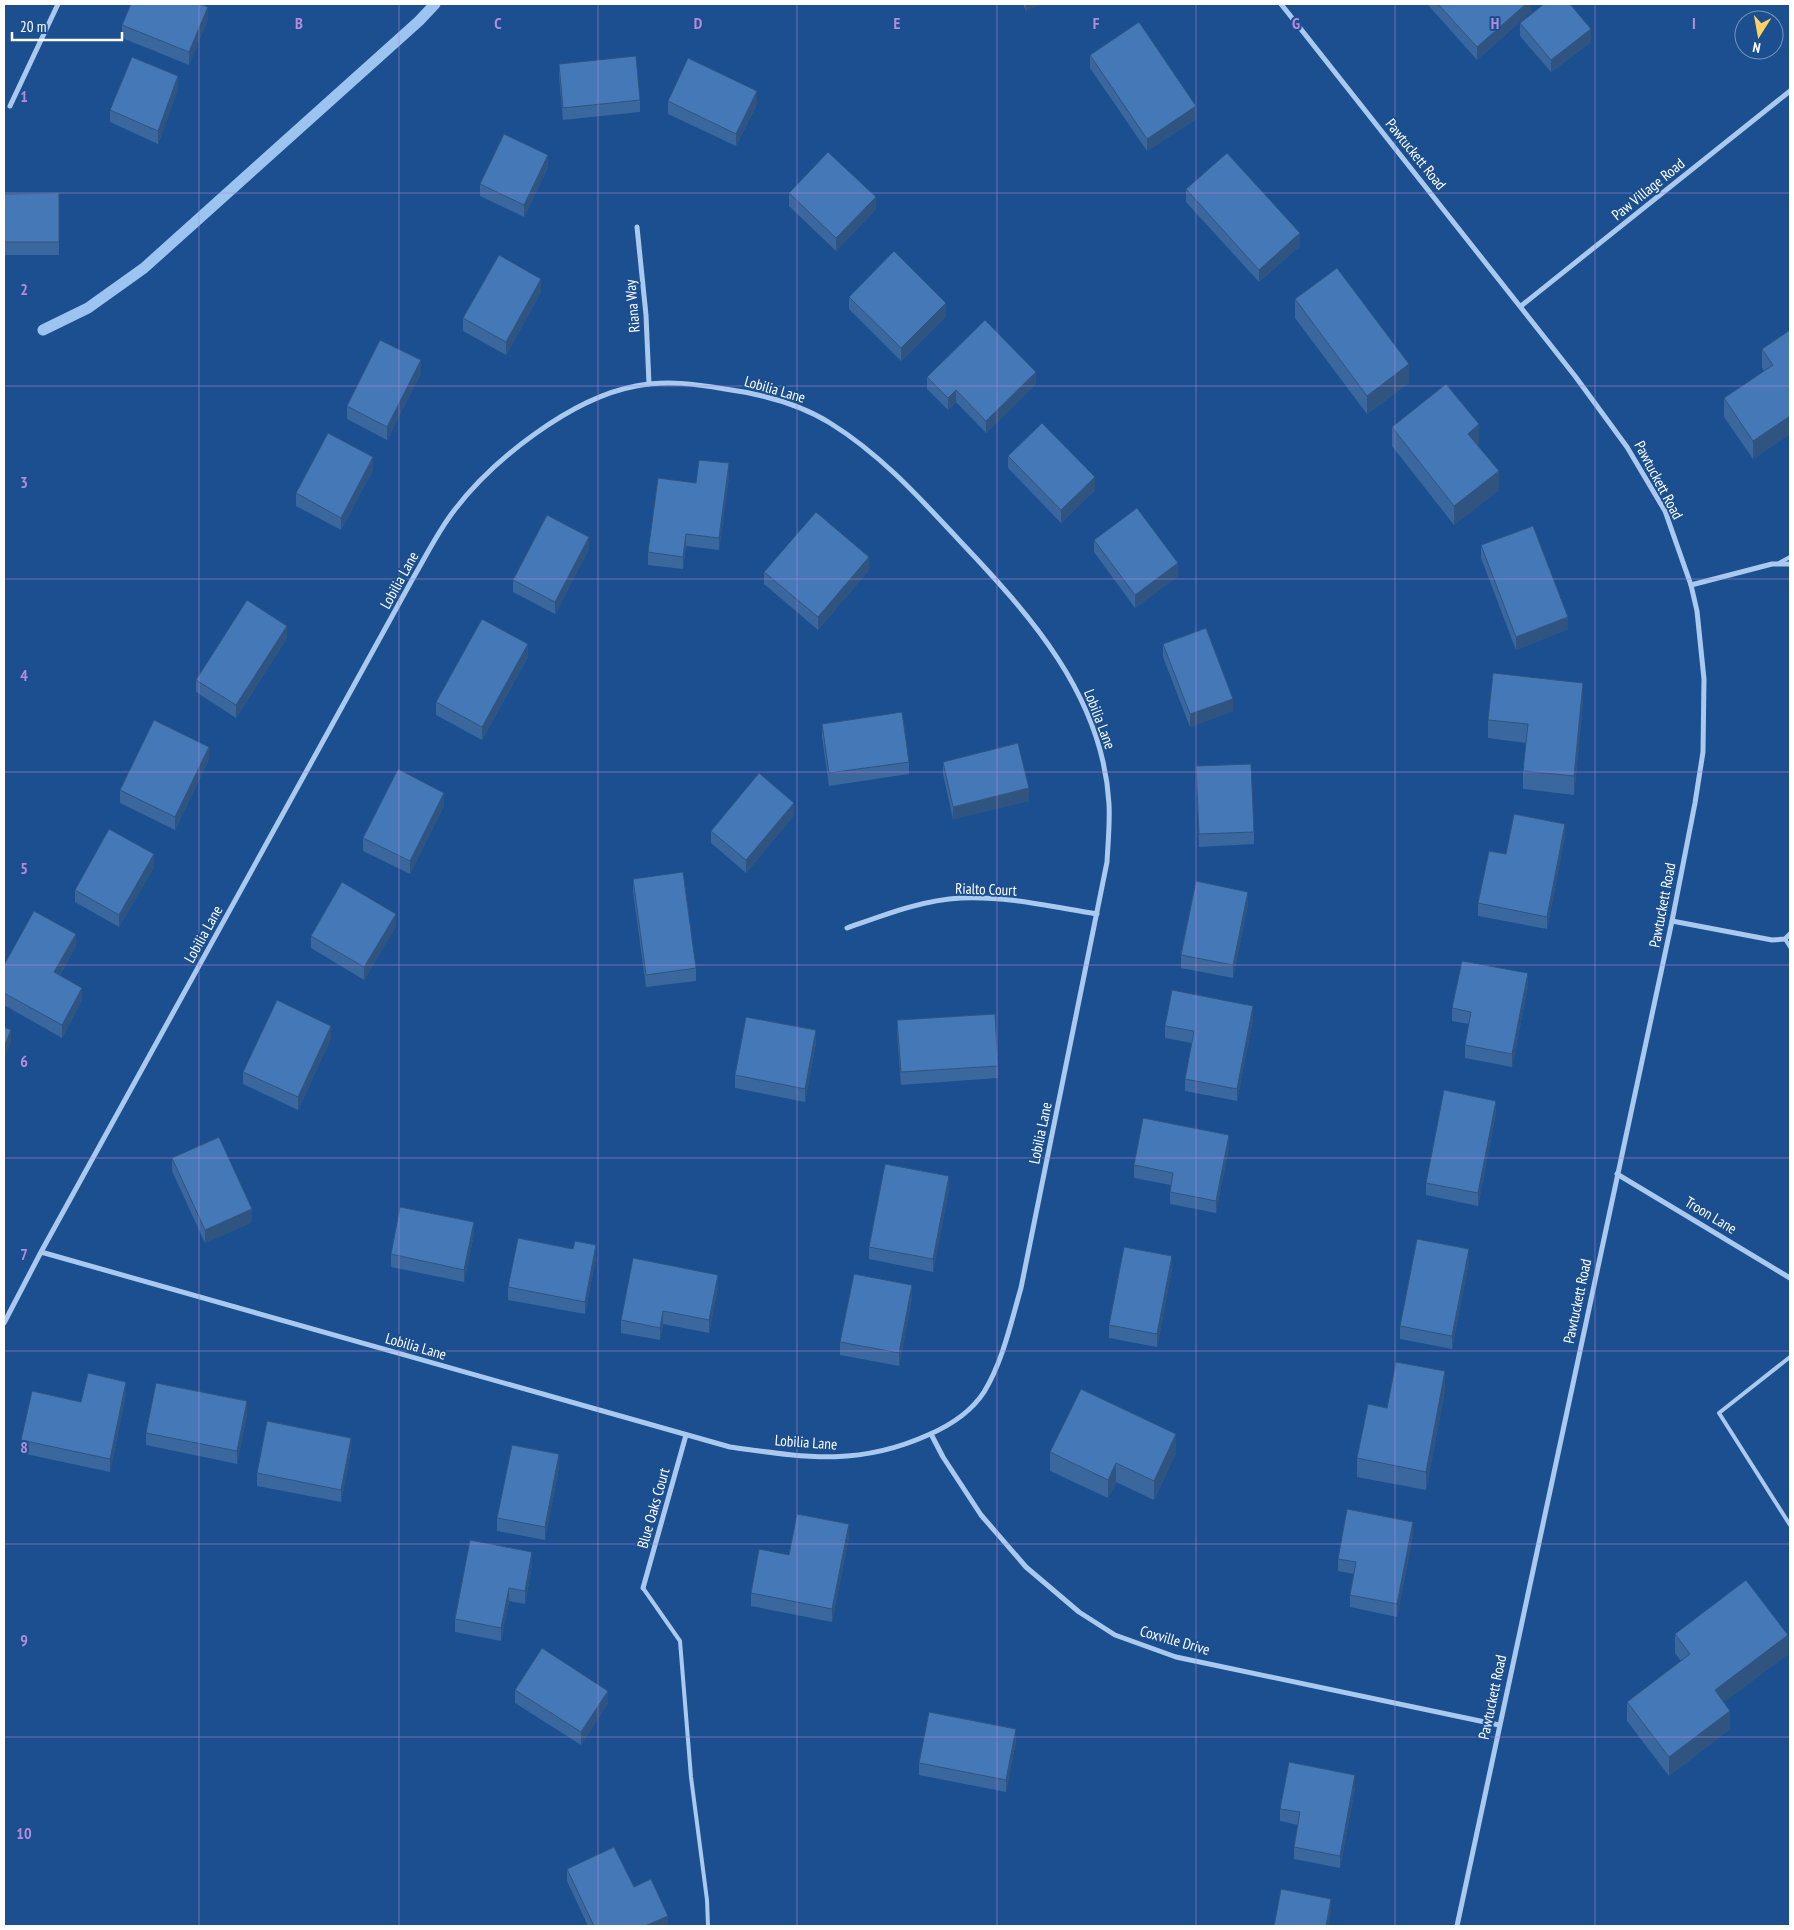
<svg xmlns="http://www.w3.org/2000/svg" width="1794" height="1930" font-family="'PT Sans Narrow',sans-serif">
  <rect width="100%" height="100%" fill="#1b4f8f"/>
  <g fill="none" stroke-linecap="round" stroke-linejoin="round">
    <polyline stroke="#9cc4f0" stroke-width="11" points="43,330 88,308 144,268 419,21 435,4"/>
    <g stroke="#a9c9ee" stroke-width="4">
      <polyline points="1779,563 1790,557"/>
      <polyline points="1785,939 1790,947"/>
      <polyline points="1790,1357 1719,1413 1790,1525"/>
      <polyline points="643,1588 680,1641 691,1777 707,1900 708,1926"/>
    </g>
    <g stroke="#a9c9ee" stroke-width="5">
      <polyline points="1281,4 1575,376 1627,447 1665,511 1691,585 1697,611 1704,679 1703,752 1695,803 1672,921 1457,1926"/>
      <polyline points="10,106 58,4"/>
      <polyline points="637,227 646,315 649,384"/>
      <polyline points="1521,306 1790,91"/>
      <polyline points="1691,585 1772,564 1790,564"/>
      <polyline points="1672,921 1772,940 1785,939 1790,934"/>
      <path d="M847 928C884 915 922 900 961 898 1007 896 1053 907 1097 914"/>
      <polyline points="1617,1174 1790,1278"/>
      <path d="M4 1323 41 1252 412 580C425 558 437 533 453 512 492 460 571 398 636 386 666 380 696 384 725 389 762 394 798 403 830 423 880 454 918 496 958 539 1029 614 1103 695 1109 804 1110 823 1108 843 1107 862L1021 1288C1011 1322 1003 1361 984 1392 971 1412 949 1426 928 1435 857 1467 803 1457 730 1447L41 1252"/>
      <polyline points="931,1434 943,1457 981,1515 1026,1567 1079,1612 1115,1635 1176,1657 1499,1725"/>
      <polyline points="643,1588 686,1435"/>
    </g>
  </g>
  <g fill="#3a679d">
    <polygon points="1023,4 1041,4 1026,11"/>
    <polygon points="1429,4 1531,4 1531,12 1477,60 1429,6"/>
    <polygon points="208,19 189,65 122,38 122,25"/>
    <polygon points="1520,23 1591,42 1551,72 1520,36"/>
    <polygon points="1090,55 1196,119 1147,151 1090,68"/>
    <polygon points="559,64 640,100 640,112 563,120 559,76"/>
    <polygon points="178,89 158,144 110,122 110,110"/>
    <polygon points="668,101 757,104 736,146 668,114"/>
    <polygon points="548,167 524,217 480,196 480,184"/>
    <polygon points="1186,189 1300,246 1259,282 1186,202"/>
    <polygon points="59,193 59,255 4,255 4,194"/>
    <polygon points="789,193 876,209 836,251 789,206"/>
    <polygon points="541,292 506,355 463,331 463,318"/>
    <polygon points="849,297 946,316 901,361 849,309"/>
    <polygon points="1295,299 1409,383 1367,414 1295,318"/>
    <polygon points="1790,330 1790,434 1753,459 1724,417 1724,398 1764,371 1762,368 1762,349"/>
    <polygon points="421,373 387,440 347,419 347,406"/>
    <polygon points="927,377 1036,384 986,433 956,402 948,410 927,389"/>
    <polygon points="1392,427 1479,443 1477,445 1499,490 1454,525 1392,446"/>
    <polygon points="1008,456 1095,490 1061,523 1008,468"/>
    <polygon points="373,470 341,530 296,506 296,493"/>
    <polygon points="729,476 719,550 686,546 683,569 648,565 648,552 696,483"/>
    <polygon points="1094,540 1178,576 1135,608 1094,552"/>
    <polygon points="1481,545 1568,629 1516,650 1481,558"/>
    <polygon points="589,549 555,614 513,592 513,580"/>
    <polygon points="869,570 818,630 764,584 764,572"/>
    <polygon points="287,638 236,718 196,692 196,680"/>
    <polygon points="1163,644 1233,711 1190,727 1163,657"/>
    <polygon points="528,657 482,740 436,715 436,702"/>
    <polygon points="1583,702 1574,795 1523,789 1523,771 1526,743 1488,738 1488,720"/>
    <polygon points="822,724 909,762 909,774 829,786 822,737"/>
    <polygon points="209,759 175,830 120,803 120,790"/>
    <polygon points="943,762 1029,801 953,819 943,774"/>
    <polygon points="1196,766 1254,832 1254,844 1199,847"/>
    <polygon points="444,806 410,874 363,851 363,838"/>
    <polygon points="794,815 746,873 711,843 711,831"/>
    <polygon points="1565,836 1547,929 1478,916 1478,903 1506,854"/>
    <polygon points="154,867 119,927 75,902 75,890"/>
    <polygon points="633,879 696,968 696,981 646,987 633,891"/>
    <polygon points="1248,904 1233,978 1181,968 1181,955"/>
    <polygon points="396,926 364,980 311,948 311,936"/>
    <polygon points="76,946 60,975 82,1000 62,1038 4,1005 4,965"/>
    <polygon points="1528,986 1512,1067 1465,1058 1465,1045 1469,1024 1452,1021 1452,1008"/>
    <polygon points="1253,1019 1237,1101 1185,1091 1185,1079 1192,1043 1165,1038 1165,1026"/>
    <polygon points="897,1020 998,1066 998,1078 901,1085 897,1033"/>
    <polygon points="331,1038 298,1110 243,1084 243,1072"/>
    <polygon points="816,1043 805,1102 735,1088 735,1075"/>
    <polygon points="1496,1113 1478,1206 1426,1195 1426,1183"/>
    <polygon points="1229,1147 1216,1213 1170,1204 1170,1192 1171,1185 1134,1178 1134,1165"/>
    <polygon points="172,1158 252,1222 205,1243 172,1171"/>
    <polygon points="949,1189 933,1272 869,1259 869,1247"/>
    <polygon points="474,1234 464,1282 391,1267 391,1254"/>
    <polygon points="596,1258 585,1314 508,1300 508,1287"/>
    <polygon points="1469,1261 1452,1349 1400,1339 1400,1326"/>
    <polygon points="1172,1269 1157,1347 1109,1338 1109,1325"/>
    <polygon points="718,1287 709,1333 663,1324 660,1340 621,1333 621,1320"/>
    <polygon points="912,1298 899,1366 840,1355 840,1342"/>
    <polygon points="1445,1390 1426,1490 1357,1477 1357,1458"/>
    <polygon points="126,1394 110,1472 21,1453 21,1440 81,1402"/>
    <polygon points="247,1414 237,1464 146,1445 146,1433"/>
    <polygon points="351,1450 341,1502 257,1486 257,1473"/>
    <polygon points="1050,1452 1176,1453 1154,1500 1116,1482 1108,1498 1050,1471"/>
    <polygon points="559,1467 545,1540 497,1531 497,1518"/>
    <polygon points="1413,1535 1397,1617 1350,1607 1350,1595 1354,1574 1338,1571 1338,1559"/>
    <polygon points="849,1537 832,1622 751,1606 751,1593 789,1555"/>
    <polygon points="532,1565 525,1604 509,1601 501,1641 455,1632 455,1619"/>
    <polygon points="1675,1634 1788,1654 1724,1702 1730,1729 1669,1776 1627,1721 1627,1702 1681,1661 1675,1653"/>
    <polygon points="515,1690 608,1703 581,1745 515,1703"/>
    <polygon points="1016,1741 1006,1792 919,1775 919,1763"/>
    <polygon points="1355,1788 1340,1868 1294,1859 1294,1847 1298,1825 1280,1821 1280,1809"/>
    <polygon points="567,1869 634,1887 668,1926 588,1926 567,1881"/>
  </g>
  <g fill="#305480">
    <polygon points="1026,4 1041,4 1026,11"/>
    <polygon points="1526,4 1531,4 1531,12 1477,60 1477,47"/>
    <polygon points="208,7 208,19 189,65 189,52"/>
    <polygon points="1591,29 1591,42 1551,72 1551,60"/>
    <polygon points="178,76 178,89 158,144 158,131"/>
    <polygon points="757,91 757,104 736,146 736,134"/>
    <polygon points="1196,106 1196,119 1147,151 1147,139"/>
    <polygon points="548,155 548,167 524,217 524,205"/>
    <polygon points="876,197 876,209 836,251 836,238"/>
    <polygon points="1300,233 1300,246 1259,282 1259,270"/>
    <polygon points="541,279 541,292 506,355 506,342"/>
    <polygon points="946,303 946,316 901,361 901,348"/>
    <polygon points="421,360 421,373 387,440 387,427"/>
    <polygon points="1409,364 1409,383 1367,414 1367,396"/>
    <polygon points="1036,372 1036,384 986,433 986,421"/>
    <polygon points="956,390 956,402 948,410 948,398"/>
    <polygon points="1790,416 1790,434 1753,459 1753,441"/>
    <polygon points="1479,424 1479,443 1468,453 1468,434"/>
    <polygon points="373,457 373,470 341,530 341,518"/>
    <polygon points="729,463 729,476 719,550 719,538"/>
    <polygon points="1499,471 1499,490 1454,525 1454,506"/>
    <polygon points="1095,477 1095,490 1061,523 1061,510"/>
    <polygon points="686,534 686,546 683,569 683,557"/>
    <polygon points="589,537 589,549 555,614 555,602"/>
    <polygon points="869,557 869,570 818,630 818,617"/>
    <polygon points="1178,563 1178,576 1135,608 1135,595"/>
    <polygon points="1568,617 1568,629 1516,650 1516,637"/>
    <polygon points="287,626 287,638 236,718 236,705"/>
    <polygon points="528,644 528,657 482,740 482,727"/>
    <polygon points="1583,683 1583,702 1574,795 1574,776"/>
    <polygon points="1233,699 1233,711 1190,727 1190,714"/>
    <polygon points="209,747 209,759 175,830 175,817"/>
    <polygon points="1029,788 1029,801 953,819 953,807"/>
    <polygon points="444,793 444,806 410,874 410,861"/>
    <polygon points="794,803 794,815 746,873 746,860"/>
    <polygon points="1565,824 1565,836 1547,929 1547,917"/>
    <polygon points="154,854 154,867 119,927 119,915"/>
    <polygon points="1248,892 1248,904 1233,978 1233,965"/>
    <polygon points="396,914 396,926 364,980 364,967"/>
    <polygon points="76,934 76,946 54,985 54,972"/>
    <polygon points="1528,973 1528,986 1512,1067 1512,1054"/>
    <polygon points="82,988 82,1000 62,1038 62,1025"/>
    <polygon points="1253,1006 1253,1019 1237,1101 1237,1089"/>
    <polygon points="331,1026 331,1038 298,1110 298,1097"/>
    <polygon points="11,1030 11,1043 4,1059 4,1047"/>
    <polygon points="816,1030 816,1043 805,1102 805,1089"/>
    <polygon points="1496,1101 1496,1113 1478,1206 1478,1193"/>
    <polygon points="1229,1135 1229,1147 1216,1213 1216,1201"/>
    <polygon points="949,1176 949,1189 933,1272 933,1259"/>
    <polygon points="252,1209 252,1222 205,1243 205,1230"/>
    <polygon points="474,1222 474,1234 464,1282 464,1270"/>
    <polygon points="596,1245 596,1258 585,1314 585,1302"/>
    <polygon points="1469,1249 1469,1261 1452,1349 1452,1336"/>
    <polygon points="1172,1256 1172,1269 1157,1347 1157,1334"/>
    <polygon points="718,1275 718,1287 709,1333 709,1320"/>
    <polygon points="912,1285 912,1298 899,1366 899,1353"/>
    <polygon points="663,1311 663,1324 660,1340 660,1328"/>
    <polygon points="1445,1371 1445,1390 1426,1490 1426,1472"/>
    <polygon points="126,1382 126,1394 110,1472 110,1459"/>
    <polygon points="247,1401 247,1414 237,1464 237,1451"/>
    <polygon points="1176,1434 1176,1453 1154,1500 1154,1481"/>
    <polygon points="351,1438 351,1450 341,1502 341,1490"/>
    <polygon points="559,1454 559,1467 545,1540 545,1527"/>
    <polygon points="1116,1463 1116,1482 1108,1498 1108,1480"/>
    <polygon points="1413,1522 1413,1535 1397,1617 1397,1604"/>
    <polygon points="849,1524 849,1537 832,1622 832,1609"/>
    <polygon points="532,1552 532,1565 525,1604 525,1591"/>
    <polygon points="509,1588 509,1601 501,1641 501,1628"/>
    <polygon points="1788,1635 1788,1654 1715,1709 1715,1690"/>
    <polygon points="608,1691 608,1703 581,1745 581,1732"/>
    <polygon points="1730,1711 1730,1729 1669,1776 1669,1757"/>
    <polygon points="1016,1729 1016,1741 1006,1792 1006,1780"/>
    <polygon points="1355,1775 1355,1788 1340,1868 1340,1856"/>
    <polygon points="1331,1899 1331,1911 1329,1926 1326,1926"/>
    <polygon points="668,1916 668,1926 645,1926"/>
  </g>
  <g fill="#4478b7" stroke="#305480">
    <polygon points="131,4 200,4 208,7 189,52 122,25"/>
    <polygon points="1438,4 1526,4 1477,47"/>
    <polygon points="1544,4 1570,4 1591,29 1551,60 1520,23"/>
    <polygon points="1139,22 1196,106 1147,139 1090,55"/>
    <polygon points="636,56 640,100 563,108 559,64"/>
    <polygon points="132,57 178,76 158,131 110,110"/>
    <polygon points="688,58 757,91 736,134 668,101"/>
    <polygon points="504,134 548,155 524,205 480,184"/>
    <polygon points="828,152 876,197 836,238 789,193"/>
    <polygon points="1227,153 1300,233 1259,270 1186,189"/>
    <polygon points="59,193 59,242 4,242 4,194"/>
    <polygon points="894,251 946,303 901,348 849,297"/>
    <polygon points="499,255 541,279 506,342 463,318"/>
    <polygon points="1337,268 1409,364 1367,396 1295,299"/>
    <polygon points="985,320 1036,372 986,421 956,390 948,398 927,377"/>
    <polygon points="1790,330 1790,416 1753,441 1724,398 1773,365 1762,349"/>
    <polygon points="380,340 421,360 387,427 347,406"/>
    <polygon points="1446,384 1479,424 1468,434 1499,471 1454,506 1392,427"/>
    <polygon points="1042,423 1095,477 1061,510 1008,456"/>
    <polygon points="328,433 373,457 341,518 296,493"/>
    <polygon points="699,460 729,463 719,538 686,534 683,557 648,552 658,478 696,483"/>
    <polygon points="1137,508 1178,563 1135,595 1094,540"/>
    <polygon points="816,512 869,557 818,617 764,572"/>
    <polygon points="547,515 589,537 555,602 513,580"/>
    <polygon points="1533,526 1568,617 1516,637 1481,545"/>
    <polygon points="247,600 287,626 236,705 196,680"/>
    <polygon points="482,619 528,644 482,727 436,702"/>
    <polygon points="1206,628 1233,699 1190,714 1163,644"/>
    <polygon points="1493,673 1583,683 1574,776 1523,771 1528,724 1488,720"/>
    <polygon points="902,712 909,762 829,773 822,724"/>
    <polygon points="154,720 209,747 175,817 120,790"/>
    <polygon points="1018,743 1029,788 953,807 943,762"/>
    <polygon points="1251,764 1254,832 1199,834 1196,766"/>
    <polygon points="398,769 444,793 410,861 363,838"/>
    <polygon points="759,773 794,803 746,860 711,831"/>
    <polygon points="1514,814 1565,824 1547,917 1478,903 1489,851 1506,854"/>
    <polygon points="109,829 154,854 119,915 75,890"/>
    <polygon points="683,872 696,968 646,975 633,879"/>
    <polygon points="1196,881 1248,892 1233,965 1181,955"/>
    <polygon points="342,882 396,914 364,967 311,936"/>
    <polygon points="34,911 76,934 54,972 82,988 62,1025 4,993 4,965"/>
    <polygon points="1462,961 1528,973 1512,1054 1465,1045 1471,1012 1452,1008"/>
    <polygon points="1172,990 1253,1006 1237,1089 1185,1079 1194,1031 1165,1026"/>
    <polygon points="277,1000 331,1026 298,1097 243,1072"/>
    <polygon points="995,1014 998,1066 901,1072 897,1020"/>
    <polygon points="746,1017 816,1030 805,1089 735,1075"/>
    <polygon points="4,1027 11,1030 4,1047"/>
    <polygon points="1444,1090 1496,1101 1478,1193 1426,1183"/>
    <polygon points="1143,1118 1229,1135 1216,1201 1170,1192 1173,1173 1134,1165"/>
    <polygon points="219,1137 252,1209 205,1230 172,1158"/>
    <polygon points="885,1164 949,1176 933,1259 869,1247"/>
    <polygon points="400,1207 474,1222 464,1270 391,1254"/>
    <polygon points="518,1238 573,1249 575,1241 596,1245 585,1302 508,1287"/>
    <polygon points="1417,1239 1469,1249 1452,1336 1400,1326"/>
    <polygon points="1124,1247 1172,1256 1157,1334 1109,1325"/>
    <polygon points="633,1258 718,1275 709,1320 663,1311 660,1328 621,1320"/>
    <polygon points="854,1274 912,1285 899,1353 840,1342"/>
    <polygon points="1396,1362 1445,1371 1426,1472 1357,1458 1368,1404 1387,1408"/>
    <polygon points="88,1373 126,1382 110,1459 21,1440 32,1391 81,1402"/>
    <polygon points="156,1383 247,1401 237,1451 146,1433"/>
    <polygon points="1081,1389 1176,1434 1154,1481 1116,1463 1108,1480 1050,1452"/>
    <polygon points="267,1421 351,1438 341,1490 257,1473"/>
    <polygon points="512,1445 559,1454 545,1527 497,1518"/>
    <polygon points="1347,1509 1413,1522 1397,1604 1350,1595 1356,1562 1338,1559"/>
    <polygon points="797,1514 849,1524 832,1609 751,1593 759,1549 789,1555"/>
    <polygon points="470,1540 532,1552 525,1591 509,1588 501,1628 455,1619"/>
    <polygon points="1746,1580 1788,1635 1715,1690 1730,1711 1669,1757 1627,1702 1690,1654 1675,1634"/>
    <polygon points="542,1648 608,1691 581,1732 515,1690"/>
    <polygon points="929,1712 1016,1729 1006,1780 919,1763"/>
    <polygon points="1289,1762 1355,1775 1340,1856 1294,1847 1300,1812 1280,1809"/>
    <polygon points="614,1847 634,1887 651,1879 668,1916 645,1926 594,1926 567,1869"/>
    <polygon points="1281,1889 1331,1899 1326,1926 1274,1926"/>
  </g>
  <path fill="none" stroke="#b68bdc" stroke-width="1" stroke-opacity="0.55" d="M199 4V1926M399 4V1926M598 4V1926M797 4V1926M997 4V1926M1196 4V1926M1395 4V1926M1595 4V1926M4 193H1790M4 386H1790M4 579H1790M4 772H1790M4 965H1790M4 1158H1790M4 1351H1790M4 1544H1790M4 1737H1790"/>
  <g text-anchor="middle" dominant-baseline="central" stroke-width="4" stroke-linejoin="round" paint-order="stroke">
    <g font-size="15" fill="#fff" stroke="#1b4f8f">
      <text transform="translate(1416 154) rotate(51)">Pawtuckett Road</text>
      <text transform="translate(1648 189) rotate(-39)">Paw Village Road</text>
      <text transform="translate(632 306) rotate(-95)">Riana Way</text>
      <text transform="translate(775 389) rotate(16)">Lobilia Lane</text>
      <text transform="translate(1659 480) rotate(62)">Pawtuckett Road</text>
      <text transform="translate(399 580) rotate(-61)">Lobilia Lane</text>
      <text transform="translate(1100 719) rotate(69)">Lobilia Lane</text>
      <text transform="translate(986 889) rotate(2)">Rialto Court</text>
      <text transform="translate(1662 905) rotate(-79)">Pawtuckett Road</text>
      <text transform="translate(203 934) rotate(-61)">Lobilia Lane</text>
      <text transform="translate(1040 1133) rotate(-78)">Lobilia Lane</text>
      <text transform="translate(1711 1215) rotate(31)">Troon Lane</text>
      <text transform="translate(1577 1301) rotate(-78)">Pawtuckett Road</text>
      <text transform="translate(416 1346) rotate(16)">Lobilia Lane</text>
      <text transform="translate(806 1442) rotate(4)">Lobilia Lane</text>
      <text transform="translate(653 1508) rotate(-74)">Blue Oaks Court</text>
      <text transform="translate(1175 1640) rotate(16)">Coxville Drive</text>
      <text transform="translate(1492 1697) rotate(-78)">Pawtuckett Road</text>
    </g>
  </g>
  <g font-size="16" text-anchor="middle" font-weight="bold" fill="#b68bdc" stroke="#1b4f8f" stroke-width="4" stroke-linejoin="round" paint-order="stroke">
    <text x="299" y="29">B</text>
    <text x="498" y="29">C</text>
    <text x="698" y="29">D</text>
    <text x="897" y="29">E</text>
    <text x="1096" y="29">F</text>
    <text x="1296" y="29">G</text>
    <text x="1495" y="29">H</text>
    <text x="1694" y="29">I</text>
    <text x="24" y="102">1</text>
    <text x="24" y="295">2</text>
    <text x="24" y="488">3</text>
    <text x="24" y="681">4</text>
    <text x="24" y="874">5</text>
    <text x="24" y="1067">6</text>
    <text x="24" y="1260">7</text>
    <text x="24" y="1453">8</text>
    <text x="24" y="1646">9</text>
    <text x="24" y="1839">10</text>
  </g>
  <rect width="1794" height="1930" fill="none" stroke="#ffffff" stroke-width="10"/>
  <g transform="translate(1759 35) rotate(191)"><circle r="24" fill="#1b4f8f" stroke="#7695bc"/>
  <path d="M0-4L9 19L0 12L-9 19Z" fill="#ffd166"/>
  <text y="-8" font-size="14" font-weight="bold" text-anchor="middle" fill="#ffffff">N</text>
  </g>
  <path d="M12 32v8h110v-8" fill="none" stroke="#ffffff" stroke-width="2.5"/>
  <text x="20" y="32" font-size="15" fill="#ffffff" stroke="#1b4f8f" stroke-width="4" paint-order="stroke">20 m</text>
</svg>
